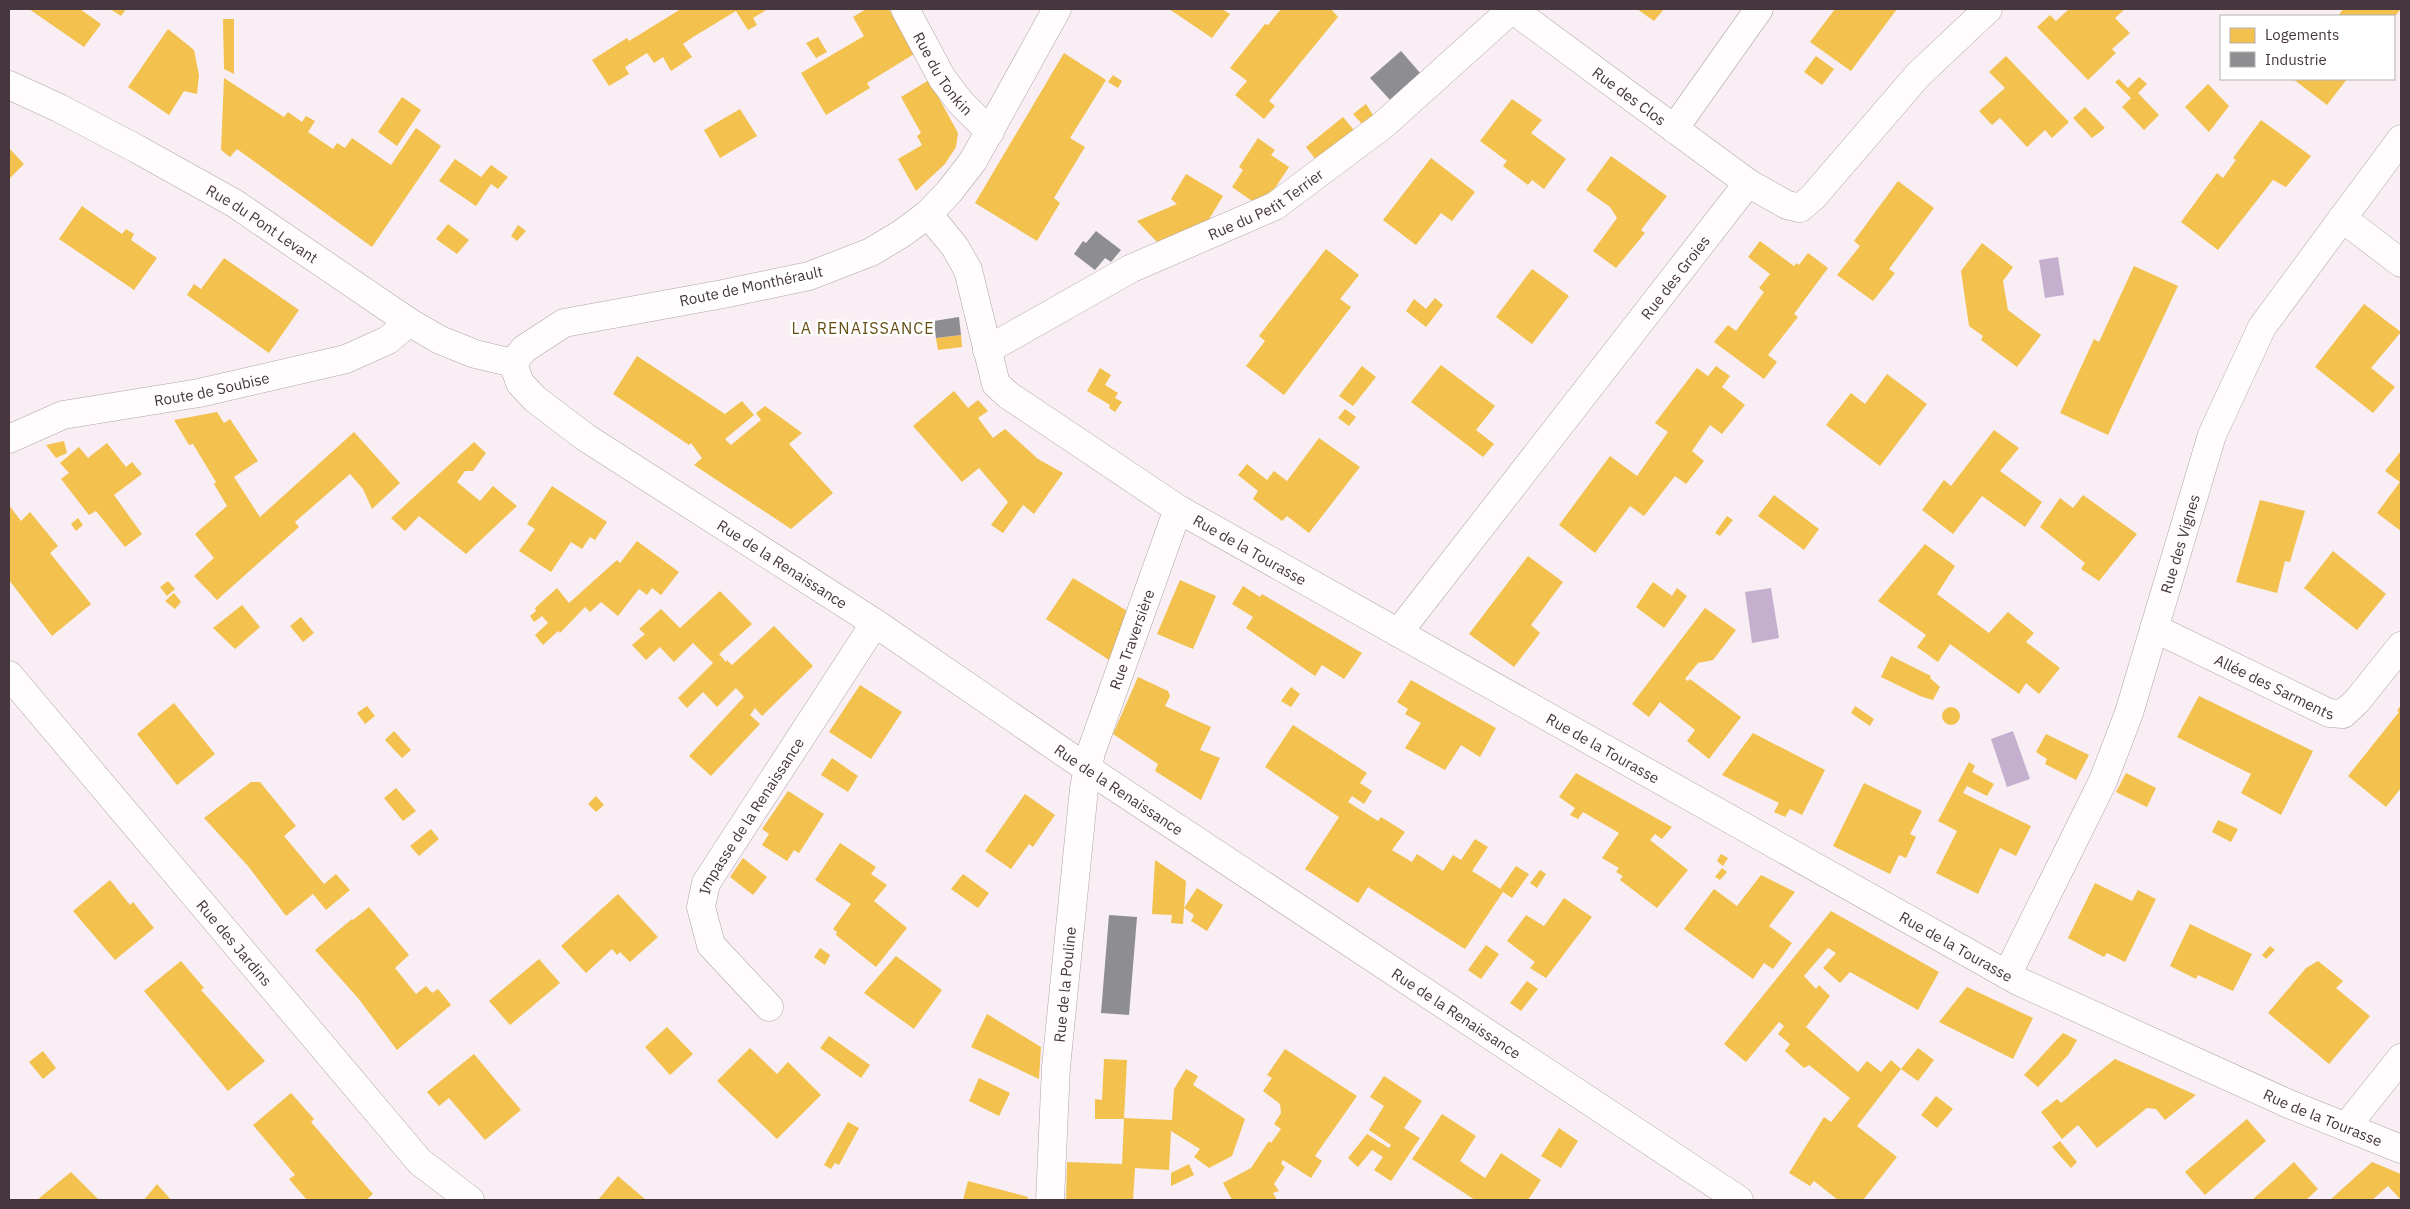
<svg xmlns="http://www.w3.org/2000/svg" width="2410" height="1209" font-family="'IBM Plex Sans',sans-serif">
  <rect width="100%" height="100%" fill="#f9eef3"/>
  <g fill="#c4b0ce">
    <polygon points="2058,257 2064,295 2045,298 2039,260"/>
    <polygon points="1771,588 1779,638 1752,643 1745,592"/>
    <polygon points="2013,731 2030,779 2007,787 1991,739"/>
  </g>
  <g fill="#f2c14e">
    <polygon points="29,9 80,9 101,24 84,47"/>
    <polygon points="110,9 126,9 121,16"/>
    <polygon points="681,9 768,9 753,18 757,25 748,30 736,11 693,37 683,44 692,57 671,71 663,57 654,63 647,53 625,67 629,74 609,86 592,60 627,38 629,41"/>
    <polygon points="866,9 889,9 914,54 867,83 870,88 826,115 801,73 864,36 853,17"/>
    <polygon points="1169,9 1222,9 1230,14 1212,38"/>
    <polygon points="1281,9 1331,9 1338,17 1269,101 1275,106 1264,119 1235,95 1247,81 1230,68 1265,24 1268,25"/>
    <polygon points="1637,9 1664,9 1654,21"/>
    <polygon points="1835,9 1897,9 1851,71 1810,42"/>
    <polygon points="2069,9 2125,9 2115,18 2130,33 2112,49 2116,53 2088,80 2037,27 2050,15 2056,21"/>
    <polygon points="2343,9 2401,9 2395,16 2338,16"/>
    <polygon points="223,19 234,19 234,74 224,69"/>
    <polygon points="168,29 194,50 199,75 197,94 184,91 169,115 128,87"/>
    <polygon points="818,37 827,52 816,58 806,43"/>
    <polygon points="1064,53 1106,80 1070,138 1085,147 1054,198 1060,203 1037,241 975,203"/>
    <polygon points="1816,56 1834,69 1822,85 1804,72"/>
    <polygon points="2006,56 2069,122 2052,138 2045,130 2027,147 2000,118 1992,125 1979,111 2005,88 1989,72"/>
    <polygon points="1113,75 1122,81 1118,88 1108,82"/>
    <polygon points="2139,77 2147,84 2138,93 2159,115 2144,130 2122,107 2131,98 2115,82 2119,79 2128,88"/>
    <polygon points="224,78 284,117 288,112 302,122 306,116 315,121 308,132 333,149 337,143 345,148 352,138 391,165 416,128 441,146 372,247 237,149 230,157 221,150"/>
    <polygon points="2293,79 2347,79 2327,105"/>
    <polygon points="929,80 958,133 956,147 945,164 916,191 898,159 922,145 917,136 921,133 901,97"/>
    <polygon points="2208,84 2229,106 2209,132 2185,107"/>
    <polygon points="402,97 421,110 397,146 378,132"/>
    <polygon points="1512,99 1542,120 1531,133 1566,159 1544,189 1532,180 1528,185 1503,166 1507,161 1480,141"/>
    <polygon points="1366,104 1373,115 1362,124 1353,114"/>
    <polygon points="2085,107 2105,128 2092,138 2073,118"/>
    <polygon points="740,109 757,136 720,158 704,130"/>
    <polygon points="1343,117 1354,130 1316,160 1306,147"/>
    <polygon points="2261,120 2311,156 2286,187 2273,180 2218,250 2181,222 2217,173 2223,178 2236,160 2233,158"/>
    <polygon points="1258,138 1275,150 1271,155 1289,167 1273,191 1252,201 1232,187 1243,170 1239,167"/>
    <polygon points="9,148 24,164 9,179"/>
    <polygon points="1611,156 1667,196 1641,230 1645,233 1616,268 1593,251 1617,218 1610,207 1586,190"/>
    <polygon points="1431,158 1475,192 1452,221 1441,213 1416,245 1383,220"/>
    <polygon points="455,159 481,177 491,165 508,177 498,189 491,184 476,206 439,181"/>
    <polygon points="1186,174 1223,196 1208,221 1158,243 1137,221 1177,204 1171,199"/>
    <polygon points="1898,181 1934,208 1889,269 1895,273 1873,301 1837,275 1860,246 1854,241"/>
    <polygon points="82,206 122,234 126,229 134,234 131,240 157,258 134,290 59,239"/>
    <polygon points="448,224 469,240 457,254 436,239"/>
    <polygon points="518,225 526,231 517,241 511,236"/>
    <polygon points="1760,241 1794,266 1797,263 1799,265 1808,253 1828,268 1794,314 1798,317 1768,355 1777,362 1764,379 1714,342 1728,325 1736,331 1764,292 1759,288 1770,274 1748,257"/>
    <polygon points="1982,243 2013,267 2003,281 2008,310 2041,335 2017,367 1981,340 1983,336 1969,326 1961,271"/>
    <polygon points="1326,249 1359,275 1340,299 1351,307 1284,395 1246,366 1265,341 1259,336"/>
    <polygon points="224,258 299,310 269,353 187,295 194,284 201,289"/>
    <polygon points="2134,266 2178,286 2108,435 2060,413 2094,339 2099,342"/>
    <polygon points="1532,269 1569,296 1532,344 1496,317"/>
    <polygon points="1435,298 1443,305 1426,327 1406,311 1414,299 1426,309"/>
    <polygon points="2364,304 2401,332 2371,368 2395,387 2373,413 2315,367"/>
    <polygon points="961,335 962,347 938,350 936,338"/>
    <polygon points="637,356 725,414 742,401 754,415 725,439 731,445 761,420 756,413 765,406 802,433 789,444 833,493 791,529 694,465 702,458 691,443 689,445 613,394"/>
    <polygon points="1441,365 1495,406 1476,430 1494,444 1483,457 1411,402"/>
    <polygon points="1362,366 1376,377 1353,406 1339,396"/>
    <polygon points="1716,366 1730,376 1722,387 1745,405 1722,434 1710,425 1692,451 1704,461 1686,484 1675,476 1644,516 1630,506 1595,553 1559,525 1610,456 1637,476 1668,432 1655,423 1697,368 1708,376"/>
    <polygon points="1100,368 1111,375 1105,385 1118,393 1115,398 1122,402 1115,412 1109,408 1110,405 1087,391"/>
    <polygon points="1887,374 1927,404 1880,466 1826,425 1851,393 1865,404"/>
    <polygon points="954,391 968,408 978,400 988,411 978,418 993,438 1005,429 1038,459 1063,473 1034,514 1023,505 1003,533 991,525 1008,502 979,468 962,482 913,426"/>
    <polygon points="1345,409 1356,417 1349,426 1338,418"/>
    <polygon points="217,412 224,423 230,419 258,461 234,477 260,517 354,432 400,483 372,509 363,489 350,474 295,522 299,527 217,600 194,576 214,558 195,534 227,506 214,484 216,482 193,444 189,445 174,420"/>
    <polygon points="1994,430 2019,448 2000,471 2042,502 2025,527 1982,496 1953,534 1922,510 1944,480 1951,486"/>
    <polygon points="1319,438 1360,467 1309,533 1287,516 1282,521 1253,499 1258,491 1238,475 1247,464 1267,480 1274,471 1287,481"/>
    <polygon points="64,441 67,453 56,458 46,445"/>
    <polygon points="474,442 486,453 473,471 465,471 457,482 480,501 493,486 517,506 466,554 419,516 405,531 391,518"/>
    <polygon points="107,443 126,467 132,462 142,474 114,495 142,534 125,547 96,511 89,515 61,479 69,473 60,463 79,447 88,458"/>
    <polygon points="2401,451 2401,531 2377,513 2400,482 2385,471"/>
    <polygon points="552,486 607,522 595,540 590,537 582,549 571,542 551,572 519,551 535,529 527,524"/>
    <polygon points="1774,495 1819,529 1804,550 1758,516"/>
    <polygon points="2083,495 2137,534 2099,581 2081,569 2085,563 2040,527 2060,498 2073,508"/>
    <polygon points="2260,500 2305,511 2290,562 2285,561 2277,593 2236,582"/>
    <polygon points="9,505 21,521 30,512 58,546 50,553 91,604 52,636 9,580"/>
    <polygon points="1727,516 1733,520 1720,536 1715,533"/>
    <polygon points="78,518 83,525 76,531 71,524"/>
    <polygon points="637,541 679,572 661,595 652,588 647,595 639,589 618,616 601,602 590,612 585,607 560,633 558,631 543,645 535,635 548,623 542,616 534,622 530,616 536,611 535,608 557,588 569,603 617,560 620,563"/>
    <polygon points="1925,544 1955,566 1937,594 1989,633 2008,612 2034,633 2026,642 2060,668 2039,694 2026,683 2019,694 1950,644 1938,662 1917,647 1926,635 1878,601"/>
    <polygon points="2333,551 2386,594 2357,630 2304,588"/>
    <polygon points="1528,556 1563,582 1531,625 1540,633 1514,667 1469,634"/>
    <polygon points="1073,578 1129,612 1109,660 1046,619"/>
    <polygon points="1180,580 1216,596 1193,649 1157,634"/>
    <polygon points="168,581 175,589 167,596 160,587"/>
    <polygon points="1653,582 1672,596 1677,588 1687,596 1664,628 1636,607"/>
    <polygon points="1243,586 1260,597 1262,594 1362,653 1344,679 1322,665 1315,676 1246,628 1253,617 1232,604"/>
    <polygon points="720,591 752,624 719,654 726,662 727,660 732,665 774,626 813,666 762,716 755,708 750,715 760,724 711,776 689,756 744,697 736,688 717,707 703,692 687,708 678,698 713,663 693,643 674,662 660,647 646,660 632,645 645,634 639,629 661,609 680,628"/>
    <polygon points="174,593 181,602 175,609 165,601"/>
    <polygon points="242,605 260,627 235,649 213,628"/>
    <polygon points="1705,608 1736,630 1713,660 1698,663 1685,679 1688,681 1690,679 1741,717 1709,759 1687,741 1695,730 1660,702 1649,717 1632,704"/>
    <polygon points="301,617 314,633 303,642 290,626"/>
    <polygon points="1891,656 1931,676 1930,678 1940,687 1933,700 1920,696 1881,677"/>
    <polygon points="1138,677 1168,691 1170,696 1165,706 1211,727 1200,750 1220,758 1201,800 1155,771 1158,764 1113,734"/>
    <polygon points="1411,680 1496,728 1480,757 1461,745 1445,770 1405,748 1421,723 1405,714 1408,709 1397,702"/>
    <polygon points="860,685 902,712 871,759 829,732"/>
    <polygon points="1291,687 1300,694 1291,707 1281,701"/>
    <polygon points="2199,696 2313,751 2281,815 2241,793 2251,774 2177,737"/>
    <polygon points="174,703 215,754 177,785 137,734"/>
    <polygon points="2401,705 2401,788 2386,807 2348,776 2399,712 2397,711"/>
    <polygon points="367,706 375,716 365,724 357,713"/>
    <polygon points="1855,706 1874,719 1870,726 1851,713"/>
    <circle cx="1951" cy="716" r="9"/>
    <polygon points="1293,725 1367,773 1360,783 1372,791 1364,804 1352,796 1348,802 1378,821 1381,817 1405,832 1392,850 1412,862 1417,854 1443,871 1453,855 1461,860 1475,839 1488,847 1472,871 1496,886 1500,889 1516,866 1529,874 1512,898 1503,892 1465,949 1368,887 1358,903 1305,869 1339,817 1265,767"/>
    <polygon points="394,731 411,750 402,758 385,740"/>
    <polygon points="1753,733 1825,770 1802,815 1790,809 1785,817 1774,812 1779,803 1722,775"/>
    <polygon points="2046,734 2089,755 2076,780 2045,764 2047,759 2036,752"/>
    <polygon points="832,758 858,776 848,792 821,775"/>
    <polygon points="1969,762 1975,766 1972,772 1994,784 1987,796 1967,786 1963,793 2031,826 2016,856 2000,848 1978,894 1936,873 1957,831 1938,821"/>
    <polygon points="1576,773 1672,827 1662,839 1655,834 1650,840 1688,870 1657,908 1620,880 1623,876 1616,872 1619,868 1602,858 1619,833 1583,812 1578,819 1570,815 1575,808 1559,797"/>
    <polygon points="2126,773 2156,788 2147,807 2116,792"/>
    <polygon points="251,782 260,782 296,826 284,836 324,884 336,874 350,890 326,910 313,894 286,916 248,866 204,818"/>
    <polygon points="1864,783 1922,811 1910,834 1916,837 1906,858 1899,855 1890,874 1833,846"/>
    <polygon points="396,788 416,811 403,821 384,798"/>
    <polygon points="788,791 824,814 799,853 794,850 787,861 762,845 769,834 762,829"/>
    <polygon points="1025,794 1055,815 1033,847 1029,844 1011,869 985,851"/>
    <polygon points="596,796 604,805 596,812 588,804"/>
    <polygon points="2218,820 2238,829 2231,842 2212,832"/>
    <polygon points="431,829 439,839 419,856 410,846"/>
    <polygon points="840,843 876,867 871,874 887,885 874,901 907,928 876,967 836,935 837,932 833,929 851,904 815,880"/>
    <polygon points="1721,854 1728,858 1723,866 1717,861"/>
    <polygon points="743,858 767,877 753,895 730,877"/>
    <polygon points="1155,860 1186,881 1183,924 1171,923 1172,915 1152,914"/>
    <polygon points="1722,868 1727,872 1720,880 1715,877"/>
    <polygon points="1540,870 1546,874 1537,888 1530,883"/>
    <polygon points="963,874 989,893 978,908 951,889"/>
    <polygon points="1761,875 1795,892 1769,926 1792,943 1773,969 1764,963 1753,979 1684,929 1714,889 1737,906"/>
    <polygon points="110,880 130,905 133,902 154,928 115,960 73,911"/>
    <polygon points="2095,883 2132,901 2138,890 2156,899 2125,962 2107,953 2104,957 2068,938"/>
    <polygon points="1197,888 1223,905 1207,931 1191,921 1194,915 1184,908"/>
    <polygon points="618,894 658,937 630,962 620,952 617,955 612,949 586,973 561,946"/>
    <polygon points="1564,898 1592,917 1546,978 1530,968 1535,962 1507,941 1526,915 1544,926"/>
    <polygon points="369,907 409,955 395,968 416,994 426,986 432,993 438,989 451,1005 397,1050 358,998 315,950 352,919 353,920"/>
    <polygon points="1831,911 1939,972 1918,1010 1850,972 1840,983 1823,968 1836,953 1828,948 1804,976 1816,989 1819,985 1830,996 1806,1027 1858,1072 1867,1061 1881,1072 1891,1060 1901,1069 1857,1126 1897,1157 1863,1200 1838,1200 1814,1181 1810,1186 1789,1173 1824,1117 1831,1122 1850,1098 1809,1065 1804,1068 1785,1051 1790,1044 1778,1034 1784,1026 1779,1022 1746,1062 1724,1044"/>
    <polygon points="2190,924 2252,954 2233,991 2198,975 2196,979 2170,966"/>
    <polygon points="1486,945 1499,954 1481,979 1468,970"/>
    <polygon points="2270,946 2275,950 2266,959 2262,955"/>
    <polygon points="820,948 830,955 825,965 814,957"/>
    <polygon points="896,956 942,990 914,1029 864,993"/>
    <polygon points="539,959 560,983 510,1025 489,1001"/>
    <polygon points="181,961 204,988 201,990 265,1061 228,1091 144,991"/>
    <polygon points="2318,961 2343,981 2336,988 2370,1016 2329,1064 2268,1013 2306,968"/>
    <polygon points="1527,981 1538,989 1521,1011 1510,1003"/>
    <polygon points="1967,987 2033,1018 2013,1059 1939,1022"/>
    <polygon points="987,1014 1041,1047 1039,1079 971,1047"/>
    <polygon points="667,1027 693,1054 670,1075 645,1047"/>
    <polygon points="2063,1033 2077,1040 2069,1054 2038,1087 2024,1075"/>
    <polygon points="829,1036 870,1065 861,1078 820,1048"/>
    <polygon points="750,1048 777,1074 788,1062 821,1095 777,1139 717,1081"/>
    <polygon points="1918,1048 1934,1060 1918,1081 1901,1069"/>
    <polygon points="1285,1049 1357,1096 1315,1156 1322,1161 1311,1178 1283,1160 1281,1164 1285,1167 1274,1184 1279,1191 1273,1193 1277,1200 1232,1200 1223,1183 1251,1168 1269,1141 1271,1143 1281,1129 1274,1124 1281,1113 1280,1104 1263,1091 1272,1078 1267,1075"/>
    <polygon points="43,1051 56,1068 43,1079 29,1062"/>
    <polygon points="474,1054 521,1110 485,1140 449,1098 439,1106 427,1092"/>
    <polygon points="1104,1059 1127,1060 1124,1119 1095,1119 1095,1099 1102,1100"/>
    <polygon points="2115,1059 2196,1095 2165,1120 2156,1109 2147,1108 2097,1148 2078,1125 2062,1139 2041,1112 2057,1099 2061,1103"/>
    <polygon points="1186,1069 1198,1076 1193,1085 1245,1119 1232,1156 1209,1168 1194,1157 1200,1149 1171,1131 1169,1170 1135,1168 1133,1200 1066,1200 1067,1162 1122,1164 1124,1118 1172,1120 1174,1089"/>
    <polygon points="1384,1076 1422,1101 1404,1128 1420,1138 1391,1181 1374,1170 1383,1157 1372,1150 1358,1167 1348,1158 1367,1134 1389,1148 1391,1145 1369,1130 1384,1106 1370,1097"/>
    <polygon points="979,1078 1010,1093 999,1116 969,1101"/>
    <polygon points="291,1093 314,1119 311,1122 373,1194 366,1200 307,1200 289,1179 295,1175 253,1125"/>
    <polygon points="1936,1096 1953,1109 1937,1128 1921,1115"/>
    <polygon points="1442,1114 1476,1136 1460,1161 1485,1178 1501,1153 1541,1180 1528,1200 1475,1200 1412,1159"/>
    <polygon points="2247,1119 2266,1141 2205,1195 2185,1172"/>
    <polygon points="848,1122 859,1128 839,1165 835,1163 831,1169 824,1165"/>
    <polygon points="1559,1128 1578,1141 1561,1168 1541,1156"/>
    <polygon points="2060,1141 2077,1162 2071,1168 2052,1147"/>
    <polygon points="2294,1162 2318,1189 2306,1200 2252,1200"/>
    <polygon points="2372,1162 2401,1174 2401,1200 2388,1186 2372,1200 2330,1200"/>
    <polygon points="1189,1164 1194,1175 1171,1186 1171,1173"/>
    <polygon points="71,1172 99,1200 37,1200"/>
    <polygon points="618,1176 646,1200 598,1200"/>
    <polygon points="968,1181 1028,1197 1027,1200 963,1200"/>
    <polygon points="157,1184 171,1200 144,1200"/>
  </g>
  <g fill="#8d8d92">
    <polygon points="1401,51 1421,74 1391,101 1370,78"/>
    <polygon points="1096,231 1121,250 1111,262 1105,258 1095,270 1074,254 1083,241 1086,243"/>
    <polygon points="959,317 961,335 936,338 934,321"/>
    <polygon points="1109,915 1137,917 1129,1015 1101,1013"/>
  </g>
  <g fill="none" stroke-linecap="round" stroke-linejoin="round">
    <defs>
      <g id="street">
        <path id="s1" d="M905 9 942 78 960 102 990 132"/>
        <path id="s2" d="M1512 9 1748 183"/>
        <path id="s3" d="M9 85 59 108 137 149 234 203 409 322 440 340 475 354 513 363"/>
        <polyline points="1674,129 1759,9"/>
        <path id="s4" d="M928 214 955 247 968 270 996 384 1008 395 1178 509 2020 982 2289 1104 2401 1149"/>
        <polyline points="2342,218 2401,263"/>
        <path id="s5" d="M987 350 1130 269 1275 206 1382 126 1512 9"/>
        <path id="s6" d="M9 439 63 415 199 393 346 359 388 340 409 322"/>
        <path id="s7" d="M2154 628 2329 713 2343 714 2357 701 2401 646"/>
        <path id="s8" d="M1398 633 1748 183 1787 205 1800 208 1813 197 1918 75 1988 9"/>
        <path id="s9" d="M9 675 420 1162 470 1200"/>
        <path id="s10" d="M2007 975 2103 781 2129 713 2212 435 2262 327 2401 139"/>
        <path id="s11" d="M769 1007 711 945 701 907 706 883 875 623"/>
        <polyline points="2346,1127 2401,1058"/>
        <path id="s12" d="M1050 1200 1056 1067 1084 789 1091 752 1178 509"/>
      </g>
      <g id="secondary">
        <path id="s13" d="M1057 9 973 161 949 192 928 214 901 234 871 252 809 276 723 294 564 323 524 349 513 363 520 383 535 399 585 437 875 623 1088 769 1739 1200"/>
      </g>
    </defs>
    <use href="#street" stroke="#afa5aa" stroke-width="29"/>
    <use href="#secondary" stroke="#afa5aa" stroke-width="29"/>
    <use href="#street" stroke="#fefcfd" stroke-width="28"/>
    <use href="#secondary" stroke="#fefcfd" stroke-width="28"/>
  </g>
  <g text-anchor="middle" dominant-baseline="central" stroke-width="5" stroke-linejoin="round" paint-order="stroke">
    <g font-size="15" fill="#45373d" stroke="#fff">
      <text stroke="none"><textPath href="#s1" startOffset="75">Rue du Tonkin</textPath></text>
      <text stroke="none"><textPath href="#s2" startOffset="146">Rue des Clos</textPath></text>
      <text stroke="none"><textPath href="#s5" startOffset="315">Rue du Petit Terrier</textPath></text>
      <text stroke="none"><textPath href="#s3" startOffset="289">Rue du Pont Levant</textPath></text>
      <text stroke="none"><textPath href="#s8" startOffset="451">Rue des Groies</textPath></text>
      <text transform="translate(751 286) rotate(-12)">Route de Monthérault</text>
      <text stroke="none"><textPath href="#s6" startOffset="210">Route de Soubise</textPath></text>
      <text stroke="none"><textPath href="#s10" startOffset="466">Rue des Vignes</textPath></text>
      <text stroke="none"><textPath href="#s4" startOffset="490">Rue de la Tourasse</textPath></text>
      <text stroke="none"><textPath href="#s13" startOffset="1034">Rue de la Renaissance</textPath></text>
      <text stroke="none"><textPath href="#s12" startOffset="570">Rue Traversière</textPath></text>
      <text stroke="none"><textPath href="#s7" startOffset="134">Allée des Sarments</textPath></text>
      <text stroke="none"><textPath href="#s4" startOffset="895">Rue de la Tourasse</textPath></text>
      <text stroke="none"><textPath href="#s13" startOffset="1439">Rue de la Renaissance</textPath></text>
      <text stroke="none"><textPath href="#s11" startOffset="229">Impasse de la Renaissance</textPath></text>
      <text stroke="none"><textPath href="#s9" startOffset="350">Rue des Jardins</textPath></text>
      <text stroke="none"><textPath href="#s4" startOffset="1300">Rue de la Tourasse</textPath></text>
      <text stroke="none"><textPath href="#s12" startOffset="216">Rue de la Pouline</textPath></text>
      <text stroke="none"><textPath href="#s13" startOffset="1844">Rue de la Renaissance</textPath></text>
      <text stroke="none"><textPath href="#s4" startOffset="1705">Rue de la Tourasse</textPath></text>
    </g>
    <g font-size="16" letter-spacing="1" fill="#664f14" stroke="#fff">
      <text x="863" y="328">LA RENAISSANCE</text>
    </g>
  </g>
  <rect width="2410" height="1209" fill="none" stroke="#45373d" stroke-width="20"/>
  <rect x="2220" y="15" width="175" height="65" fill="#ffffff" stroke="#b5afb1"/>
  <rect x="2230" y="28" width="25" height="15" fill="#f2c14e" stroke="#b5afb1"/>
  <text x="2265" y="40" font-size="15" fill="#45373d">Logements</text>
  <rect x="2230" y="52" width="25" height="15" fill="#8d8d92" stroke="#b5afb1"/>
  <text x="2265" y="65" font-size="15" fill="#45373d">Industrie</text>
</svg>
